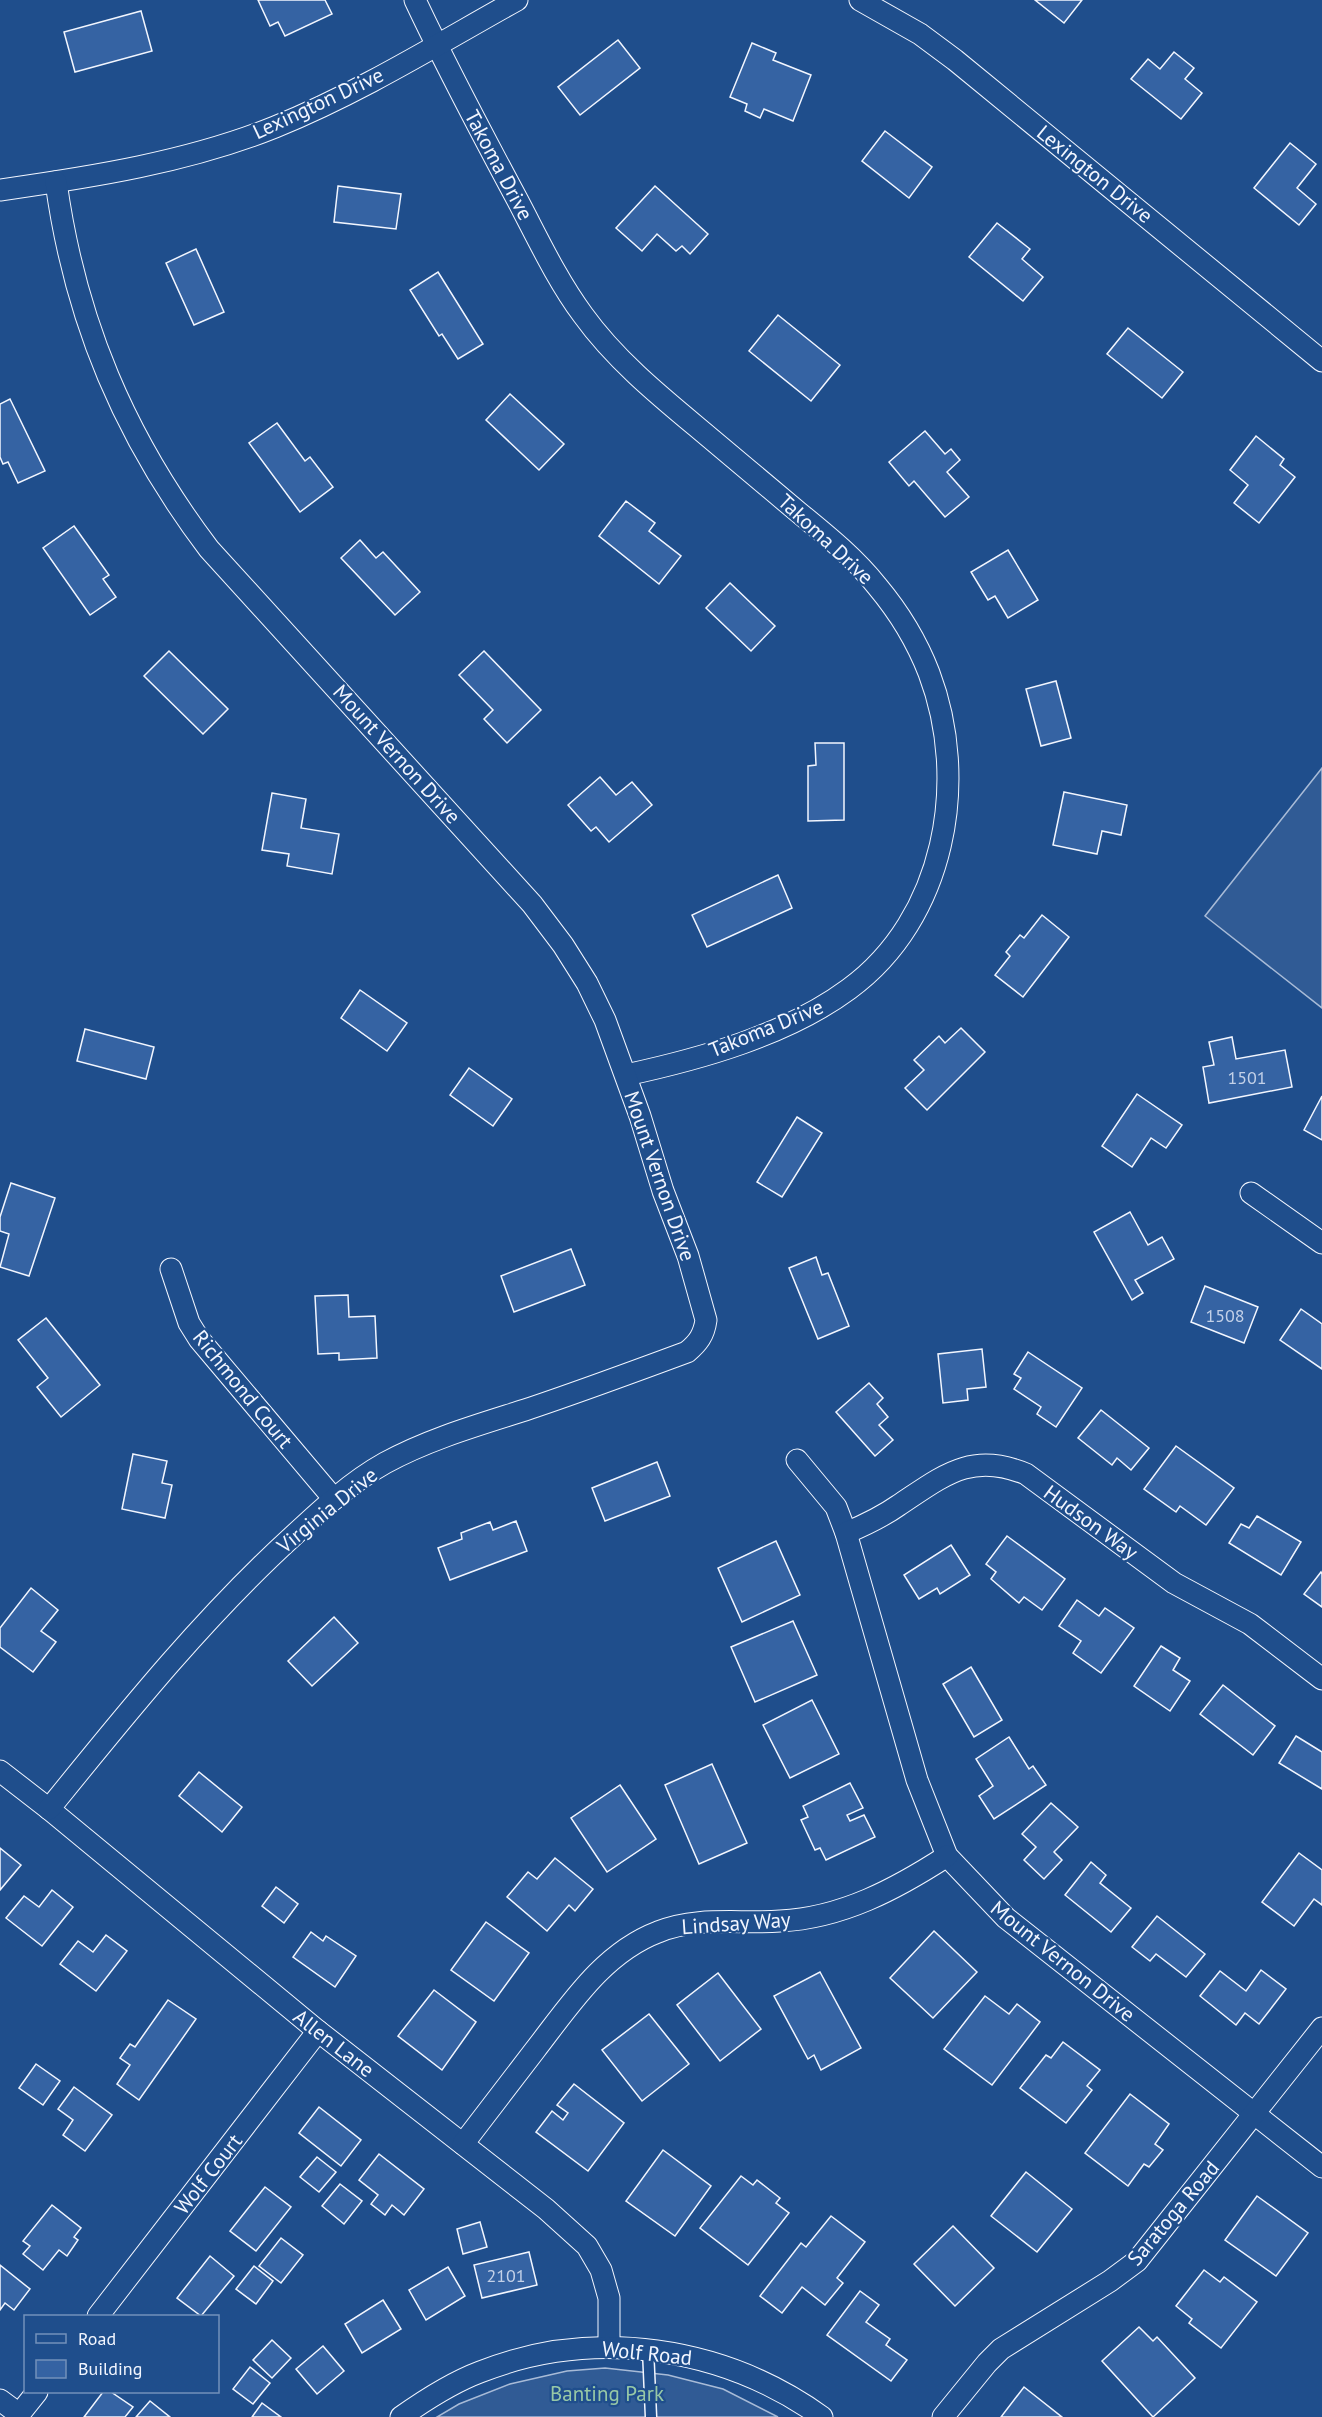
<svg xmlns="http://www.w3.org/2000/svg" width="1322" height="2417" font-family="'PT Sans',sans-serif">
  <rect width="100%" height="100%" fill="#1f4e8c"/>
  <g fill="#305b95" stroke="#a8bbd7" stroke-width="1.5">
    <polygon points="1322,768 1322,1008 1205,916"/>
    <polygon points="605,2368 668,2375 723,2389 778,2417 437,2417 459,2404 510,2384 567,2371"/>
  </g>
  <g fill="#3563a3" stroke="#f2f6ff" stroke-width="1.5">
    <polygon points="258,0 325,0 332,14 285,36 278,22 270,26"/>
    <polygon points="1035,0 1082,0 1064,23"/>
    <polygon points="141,11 152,51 75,72 64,32"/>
    <polygon points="618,40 640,68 580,115 558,87"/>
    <polygon points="752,43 776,53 773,60 811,75 793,121 764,109 760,118 745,111 747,104 730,97"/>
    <polygon points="1174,52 1194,68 1185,79 1202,93 1181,119 1131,79 1148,59 1160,69"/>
    <polygon points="885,131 932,167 909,198 862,161"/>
    <polygon points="1290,143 1316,164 1297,188 1316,204 1299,225 1254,188"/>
    <polygon points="338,186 401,194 396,229 334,222"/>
    <polygon points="655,186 708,234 690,254 682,246 676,251 657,234 642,251 616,228"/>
    <polygon points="997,223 1030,249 1022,259 1043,277 1023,301 969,257"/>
    <polygon points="196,249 224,312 194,325 166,263"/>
    <polygon points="438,272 483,344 458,359 442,334 439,336 410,290"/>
    <polygon points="778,315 840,365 811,401 749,351"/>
    <polygon points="1128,328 1183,372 1162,398 1107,354"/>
    <polygon points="510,394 564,444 539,470 486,420"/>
    <polygon points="10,399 45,471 18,483 8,462 3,464 0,457 0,404"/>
    <polygon points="277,423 305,461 310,457 333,487 300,512 249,443"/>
    <polygon points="925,431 945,454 951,449 960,460 947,472 969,497 945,517 914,481 909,486 889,462"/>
    <polygon points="1256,436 1284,459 1280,465 1295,477 1259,523 1234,503 1248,485 1230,470"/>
    <polygon points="626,501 655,523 649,531 681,556 659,584 599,536"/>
    <polygon points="74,526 109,575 103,579 116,597 90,615 43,548"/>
    <polygon points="360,540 376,558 383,552 420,592 395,615 341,558"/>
    <polygon points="1008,550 1038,600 1008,618 995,596 988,600 971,572"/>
    <polygon points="730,583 775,626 751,651 706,608"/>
    <polygon points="169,651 228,709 203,734 144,676"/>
    <polygon points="484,651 541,710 507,743 484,719 493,710 459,675"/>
    <polygon points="1056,681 1071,738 1041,746 1026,689"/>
    <polygon points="815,743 844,743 844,820 808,821 808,766 816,765"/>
    <polygon points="600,777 616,795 632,782 652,805 609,842 596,827 591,831 568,805"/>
    <polygon points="1064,792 1127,805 1121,835 1102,831 1097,854 1053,845"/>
    <polygon points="272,793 306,799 301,828 339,834 332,874 287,866 289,854 262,850"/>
    <polygon points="778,875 792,908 707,947 692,915"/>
    <polygon points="1042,915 1069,937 1023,997 995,975 1010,956 1006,952 1020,935 1024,938"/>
    <polygon points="360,990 407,1023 387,1051 341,1018"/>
    <polygon points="961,1028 985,1052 927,1110 905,1088 924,1070 914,1060 939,1036 945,1043"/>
    <polygon points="85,1029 154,1047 146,1079 77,1061"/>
    <polygon points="1232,1037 1236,1059 1285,1050 1292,1087 1209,1103 1203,1067 1214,1065 1209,1042"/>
    <polygon points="469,1068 512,1099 493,1126 450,1095"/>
    <polygon points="1137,1094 1182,1125 1166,1148 1151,1138 1132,1167 1102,1146"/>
    <polygon points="1322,1096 1322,1140 1304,1130"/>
    <polygon points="797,1117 822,1133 782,1197 757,1182"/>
    <polygon points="11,1183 55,1198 29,1276 0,1267 9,1234 0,1231 0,1217"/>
    <polygon points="1130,1212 1148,1245 1162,1237 1174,1259 1135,1280 1143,1293 1132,1300 1094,1232"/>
    <polygon points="571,1249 585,1285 514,1312 501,1276"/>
    <polygon points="816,1257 822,1275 828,1273 849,1326 818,1339 789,1268"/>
    <polygon points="1205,1286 1258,1307 1244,1343 1191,1322"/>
    <polygon points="348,1295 349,1317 375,1316 377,1358 339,1360 339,1353 318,1354 315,1296"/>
    <polygon points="1301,1309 1322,1324 1322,1369 1280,1340"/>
    <polygon points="46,1318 100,1385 61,1417 37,1387 48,1378 18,1340"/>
    <polygon points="982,1349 986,1387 967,1389 968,1400 943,1403 938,1354"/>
    <polygon points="1028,1352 1082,1388 1056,1427 1037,1414 1041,1407 1014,1389 1021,1378 1014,1374"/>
    <polygon points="869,1383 883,1398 877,1404 888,1417 879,1425 893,1440 875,1456 836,1412"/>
    <polygon points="1101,1410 1149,1448 1131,1470 1117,1458 1112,1465 1078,1438"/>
    <polygon points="1176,1446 1234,1488 1206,1525 1180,1506 1176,1512 1144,1489"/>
    <polygon points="133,1454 167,1461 162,1483 172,1485 165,1518 122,1509"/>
    <polygon points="657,1462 670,1496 605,1521 592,1488"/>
    <polygon points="1257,1516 1301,1542 1281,1575 1229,1543 1241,1524 1249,1528"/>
    <polygon points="516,1521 527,1551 450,1580 438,1548 462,1539 461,1533 490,1522 493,1530"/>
    <polygon points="1007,1536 1065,1579 1042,1610 1024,1597 1019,1603 991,1579 996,1572 986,1564"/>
    <polygon points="776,1541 800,1595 742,1622 718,1568"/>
    <polygon points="951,1545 970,1575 940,1594 937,1588 919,1599 904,1575"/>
    <polygon points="1321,1572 1322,1574 1322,1607 1304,1594"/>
    <polygon points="31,1588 58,1610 41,1631 56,1642 33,1672 0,1647 0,1628"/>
    <polygon points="1077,1600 1099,1616 1105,1608 1134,1628 1101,1673 1073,1653 1081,1641 1059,1626"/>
    <polygon points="334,1617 358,1643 312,1686 288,1661"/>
    <polygon points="793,1621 817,1675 755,1702 731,1647"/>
    <polygon points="1161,1646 1180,1658 1173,1670 1190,1681 1170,1711 1134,1686"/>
    <polygon points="971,1667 1002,1720 974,1737 943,1684"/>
    <polygon points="1223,1685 1275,1726 1253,1755 1200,1714"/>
    <polygon points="812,1700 839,1754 790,1778 763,1725"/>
    <polygon points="1296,1736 1322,1752 1322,1789 1279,1763"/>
    <polygon points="1009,1737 1029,1769 1033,1766 1046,1785 994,1819 979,1796 993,1786 976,1759"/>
    <polygon points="712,1764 747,1843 699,1864 665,1785"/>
    <polygon points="199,1772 242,1807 222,1832 179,1796"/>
    <polygon points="850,1783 863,1808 847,1815 850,1821 864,1815 875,1837 826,1860 820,1848 815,1850 801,1820 808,1817 803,1806"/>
    <polygon points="620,1785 656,1839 607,1872 571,1818"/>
    <polygon points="1051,1803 1078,1827 1054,1852 1062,1860 1044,1879 1024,1860 1036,1847 1022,1834"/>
    <polygon points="0,1848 21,1865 0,1890"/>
    <polygon points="1299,1853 1322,1870 1322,1905 1314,1899 1294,1926 1262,1902"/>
    <polygon points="555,1858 593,1889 575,1911 569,1905 547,1931 507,1897 528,1872 537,1879"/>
    <polygon points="1091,1862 1106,1875 1100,1883 1131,1908 1111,1932 1065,1895"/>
    <polygon points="276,1887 298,1904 284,1923 262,1906"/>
    <polygon points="52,1890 73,1907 42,1946 6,1918 24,1896 39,1907"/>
    <polygon points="1157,1916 1205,1954 1186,1977 1156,1954 1150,1961 1132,1947"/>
    <polygon points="486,1922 529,1953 494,2001 451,1970"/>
    <polygon points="934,1931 977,1972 933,2018 890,1978"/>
    <polygon points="311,1932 323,1941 326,1936 356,1956 335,1987 293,1957"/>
    <polygon points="106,1935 127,1951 96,1991 60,1964 78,1941 93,1952"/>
    <polygon points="1261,1970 1286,1989 1259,2024 1245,2013 1236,2025 1200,1996 1220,1971 1246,1991"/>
    <polygon points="820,1972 861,2048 821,2070 814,2055 808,2059 774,1996"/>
    <polygon points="718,1973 761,2029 720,2061 677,2005"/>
    <polygon points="434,1990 476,2022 442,2070 398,2036"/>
    <polygon points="985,1996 1009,2014 1017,2004 1040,2022 992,2085 944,2049"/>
    <polygon points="168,2000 196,2019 139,2100 117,2084 130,2065 120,2058 130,2044 135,2047"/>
    <polygon points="649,2014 689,2064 642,2101 602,2050"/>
    <polygon points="1063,2042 1100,2070 1087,2086 1092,2090 1066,2123 1020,2088 1046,2055 1051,2058"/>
    <polygon points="36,2064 60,2081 43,2105 19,2088"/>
    <polygon points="574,2084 624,2123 588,2171 536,2132 552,2111 563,2120 568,2113 557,2105"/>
    <polygon points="74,2087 112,2115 85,2151 63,2135 73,2120 58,2109"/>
    <polygon points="1130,2094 1169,2124 1155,2144 1163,2150 1149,2167 1144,2164 1128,2186 1085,2153"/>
    <polygon points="319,2107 361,2140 341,2166 299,2133"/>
    <polygon points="663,2150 711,2186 675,2236 626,2201"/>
    <polygon points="379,2154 424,2189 404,2215 392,2205 385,2215 371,2204 378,2195 359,2180"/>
    <polygon points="317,2157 336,2172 319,2192 300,2177"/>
    <polygon points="1026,2172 1072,2209 1037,2252 991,2216"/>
    <polygon points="741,2176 753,2185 757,2180 780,2198 776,2203 789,2213 748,2265 700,2228"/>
    <polygon points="340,2184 362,2201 344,2224 322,2206"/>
    <polygon points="265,2187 291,2207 256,2251 230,2231"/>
    <polygon points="1257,2196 1308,2233 1276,2276 1225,2240"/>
    <polygon points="52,2205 81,2228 74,2237 78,2240 67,2256 59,2250 43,2270 23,2254 30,2246 23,2241"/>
    <polygon points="831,2216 865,2242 837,2278 843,2283 825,2305 802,2287 782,2313 760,2296 801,2243 806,2247"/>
    <polygon points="480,2222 487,2247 463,2254 457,2229"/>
    <polygon points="953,2226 994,2268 955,2306 914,2264"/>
    <polygon points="281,2238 303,2255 281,2283 259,2266"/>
    <polygon points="529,2252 537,2285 482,2298 474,2265"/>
    <polygon points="210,2256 234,2276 201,2316 177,2298"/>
    <polygon points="0,2265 30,2289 14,2310 5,2303 0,2310"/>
    <polygon points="254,2266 273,2281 256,2304 236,2289"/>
    <polygon points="448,2267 465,2296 426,2320 409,2290"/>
    <polygon points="1204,2270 1220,2282 1224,2277 1257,2302 1221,2348 1189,2323 1192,2319 1176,2306"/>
    <polygon points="860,2291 879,2305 866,2322 890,2339 886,2345 907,2360 891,2381 827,2335"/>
    <polygon points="383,2300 401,2329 362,2353 345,2324"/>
    <polygon points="1139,2327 1153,2341 1157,2337 1195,2378 1153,2417 1102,2361"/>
    <polygon points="272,2340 291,2358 272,2378 253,2360"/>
    <polygon points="323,2346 344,2371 317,2394 296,2369"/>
    <polygon points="250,2367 270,2383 253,2404 233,2389"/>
    <polygon points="1024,2387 1062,2417 1001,2417"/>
    <polygon points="103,2392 111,2392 133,2407 125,2417 84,2417"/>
    <polygon points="150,2401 170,2417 136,2417"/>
    <polygon points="262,2403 281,2417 252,2417"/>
  </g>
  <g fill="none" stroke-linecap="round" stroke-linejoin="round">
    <defs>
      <polyline id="lane" points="648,2349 651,2417"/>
      <g id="street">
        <path d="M415 0C447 68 482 134 518 201 538 239 557 280 583 315 614 358 656 393 697 427 730 455 764 483 797 511 825 534 854 557 877 586 898 611 917 642 929 673 970 781 945 919 849 989 787 1035 700 1059 626 1075"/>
        <polyline points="860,0 920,34 955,60 1322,361"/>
        <path d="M0 190C92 177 188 162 275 127 359 93 438 44 517 0"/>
        <polyline points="1251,1193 1322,1243"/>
        <polyline points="171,1269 189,1323 199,1339 334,1499"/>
        <polyline points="797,1460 836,1507 846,1533 917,1780 947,1856 1006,1918 1322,2167"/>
        <path d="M846 1533C865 1525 882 1517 899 1505 943 1476 971 1451 1026 1474L1174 1583 1250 1624 1322 1679"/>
        <polyline points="0,1771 49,1809 318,2031 546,2209 587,2246 601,2270 609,2298 609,2346"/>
        <path d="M49 1809C126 1714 203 1618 293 1536 322 1509 351 1482 385 1463 429 1439 478 1425 525 1410 579 1392 633 1372 687 1352 698 1343 704 1335 706 1320L688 1256 663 1191 640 1116 605 1020 587 983 563 945 532 904 209 549C125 438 75 321 56 182"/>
        <path d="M463 2144C487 2113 511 2081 535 2050 570 2005 603 1953 658 1932 697 1916 739 1924 780 1921 842 1918 896 1889 947 1856"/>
        <polyline points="98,2316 318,2031"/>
        <polyline points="0,2400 19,2414"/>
        <polyline points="17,2417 37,2392"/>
        <path d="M401 2417C425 2400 451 2383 480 2372 594 2327 723 2346 822 2417"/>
        <polyline points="943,2417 987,2363 1001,2349 1110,2281 1137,2261 1322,2028"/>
      </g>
    </defs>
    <use href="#lane" stroke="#f2f6ff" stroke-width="13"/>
    <use href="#street" stroke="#f2f6ff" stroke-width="23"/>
    <use href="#lane" stroke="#1f4e8c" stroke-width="10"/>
    <use href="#street" stroke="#1f4e8c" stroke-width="21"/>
  </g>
  <g text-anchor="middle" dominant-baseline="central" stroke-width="4.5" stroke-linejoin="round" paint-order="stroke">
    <g font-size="18" fill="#c3d1e8">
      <text x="1247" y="1077">1501</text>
      <text x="1225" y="1315">1508</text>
      <text x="506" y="2275">2101</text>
    </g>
    <g font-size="21" fill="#f2f6ff" stroke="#1f4e8c">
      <text transform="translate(318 103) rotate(-25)">Lexington Drive</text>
      <text transform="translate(499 165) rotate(62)">Takoma Drive</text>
      <text transform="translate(1095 174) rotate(39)">Lexington Drive</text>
      <text transform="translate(826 539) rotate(43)">Takoma Drive</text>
      <text transform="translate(397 754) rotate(48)">Mount Vernon Drive</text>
      <text transform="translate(766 1028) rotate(-22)">Takoma Drive</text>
      <text transform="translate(660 1176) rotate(71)">Mount Vernon Drive</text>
      <text transform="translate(243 1389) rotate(51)">Richmond Court</text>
      <text transform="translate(327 1510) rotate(-39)">Virginia Drive</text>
      <text transform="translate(1091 1522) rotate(36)">Hudson Way</text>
      <text transform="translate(736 1923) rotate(-4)">Lindsay Way</text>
      <text transform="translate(1063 1961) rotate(39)">Mount Vernon Drive</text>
      <text transform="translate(334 2043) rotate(38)">Allen Lane</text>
      <text transform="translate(208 2174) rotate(-52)">Wolf Court</text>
      <text transform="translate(1173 2213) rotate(-50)">Saratoga Road</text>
      <text transform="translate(647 2353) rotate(6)">Wolf Road</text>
    </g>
    <g font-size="21" fill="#97c8a6" stroke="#1f4e8c">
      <text x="607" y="2393">Banting Park</text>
    </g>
  </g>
  <rect x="24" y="2315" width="195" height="78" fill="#1f4e8c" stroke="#7391ba" stroke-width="1.5"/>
  <rect x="36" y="2334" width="30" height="9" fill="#1f4e8c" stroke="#7391ba" stroke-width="1.5"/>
  <text x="78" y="2345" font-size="18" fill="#f2f6ff">Road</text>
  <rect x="36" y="2360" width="30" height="18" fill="#3563a3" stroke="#7391ba" stroke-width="1.5"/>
  <text x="78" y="2375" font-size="18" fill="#f2f6ff">Building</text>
</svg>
